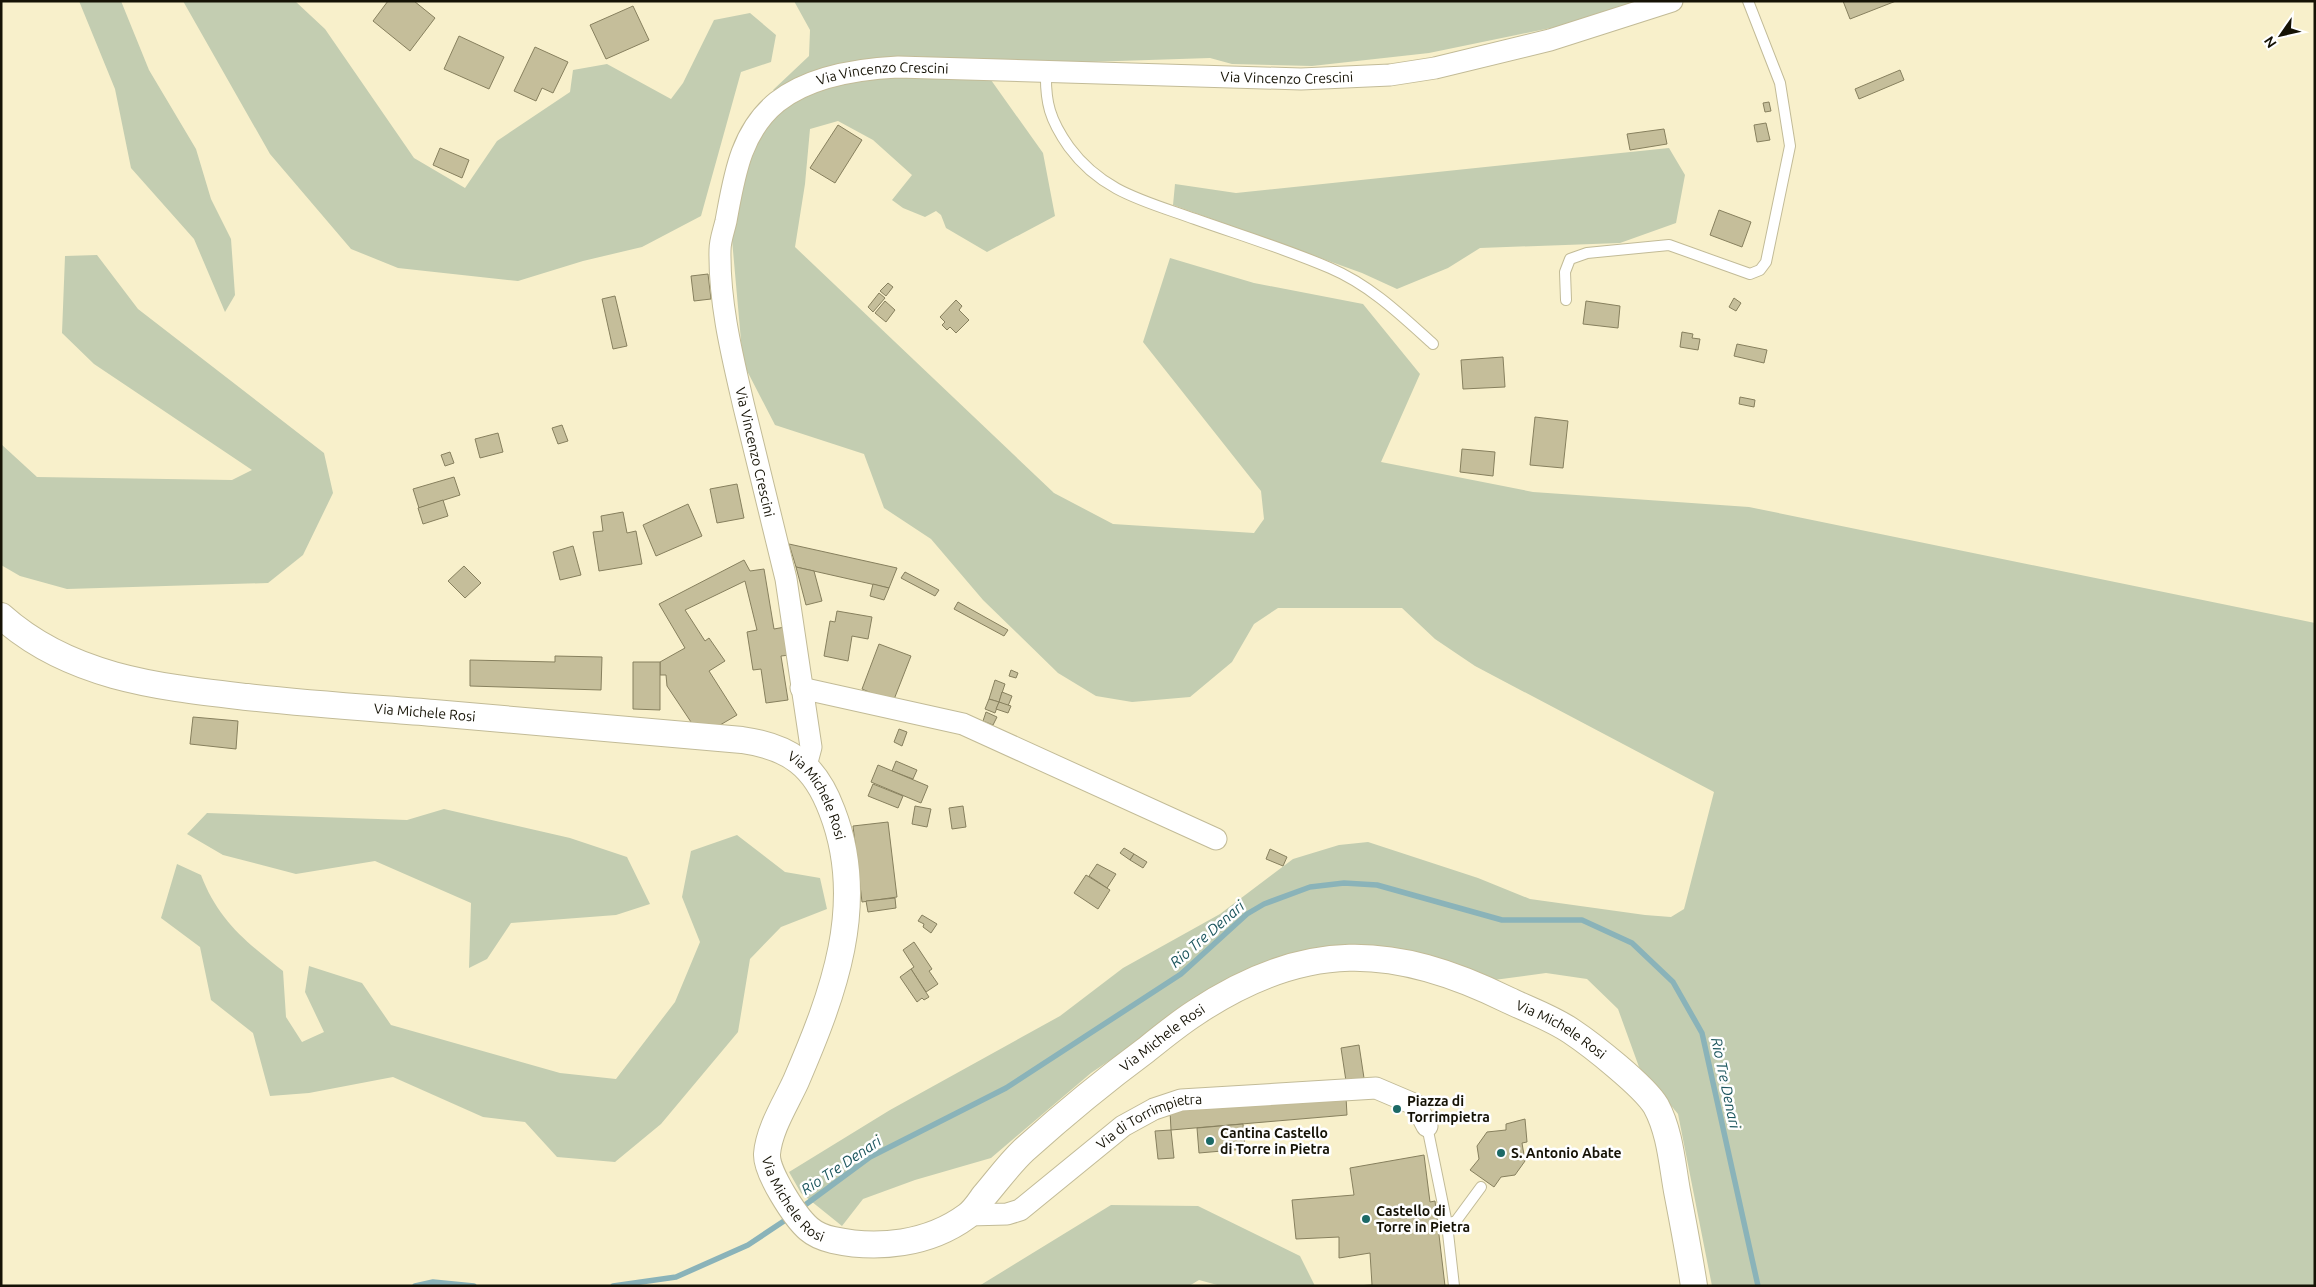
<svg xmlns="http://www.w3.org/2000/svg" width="2316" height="1287" font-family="Ubuntu,sans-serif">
  <rect width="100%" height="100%" fill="#f8f0cb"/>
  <g fill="#c3cdb1">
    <polygon points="79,1 121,1 149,70 196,149 211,199 231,239 235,295 225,312 194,239 131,168 115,89"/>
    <polygon points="183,1 295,1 325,29 414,158 465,188 497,141 570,92 573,70 607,64 671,99 683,83 714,20 750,13 776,35 771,62 741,72 701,216 642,247 583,261 518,281 398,268 351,249 270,154"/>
    <polygon points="794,1 1637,1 1575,23 1429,53 1312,66 1232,64 1210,58 1057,63 906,56 868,60 779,95 773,90 809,56 810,30"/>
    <polygon points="874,73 991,80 1043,153 1055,216 987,252 946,228 941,215 936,211 925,217 903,208 892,200 912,175 873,140 838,121 810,129 805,184 795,247 1054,493 1113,524 1254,533 1264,519 1261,491 1143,342 1170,258 1254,283 1363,304 1420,374 1381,462 1533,492 1749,507 2315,623 2315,1286 1712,1286 1678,1114 1639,1067 1618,1009 1587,979 1546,973 1494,980 1401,951 1206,995 1091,1073 991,1158 915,1180 863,1199 842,1226 801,1193 789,1172 890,1110 1060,1016 1123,968 1220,914 1293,859 1339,845 1368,842 1478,878 1530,899 1645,915 1671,917 1684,909 1714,792 1475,666 1435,639 1402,608 1278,608 1254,624 1232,662 1190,697 1132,702 1096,696 1058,673 983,600 931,539 884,508 864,454 775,425 743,363 730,217 748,156 773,111 808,90"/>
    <polygon points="1669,148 1685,175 1676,223 1620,243 1480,248 1448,268 1397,289 1362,273 1173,205 1175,184 1236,193"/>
    <polygon points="97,255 138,309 324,453 333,493 303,555 268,583 67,589 20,576 1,565 1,444 37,477 232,480 252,470 94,364 62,333 65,256"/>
    <polygon points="444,809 570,838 627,857 650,904 616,915 511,923 487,959 469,968 471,903 375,861 296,874 223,855 187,834 207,813 407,820"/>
    <path d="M737 835 785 872 820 878 827 909 781 927 750 959 738 1032 661 1124 615 1162 557 1157 525 1122 483 1117 393 1077 309 1093 270 1096 253 1033 211 1000 200 947 161 918 177 864 201 875C218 920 247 943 283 971L286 1017 302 1042 324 1032 305 992 309 966 362 983 391 1025 560 1073 616 1079 675 1002 700 942 682 897 691 851Z"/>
    <polygon points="1111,1205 1198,1206 1300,1256 1315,1286 1221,1286 1199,1280 1189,1286 979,1286"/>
  </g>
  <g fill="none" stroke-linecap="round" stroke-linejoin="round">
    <g stroke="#8ab3b9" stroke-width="5.5">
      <polyline points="801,1208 870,1157 1006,1088 1181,974 1247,914 1264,904 1310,887 1344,883 1377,885 1502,920 1582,920 1632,943 1673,982 1702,1033 1758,1286"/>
      <polyline points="415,1286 433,1282 474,1286"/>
      <polyline points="613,1286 676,1277 748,1245 790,1217"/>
    </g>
  </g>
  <g fill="#c5be9a" stroke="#87805e">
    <polygon points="388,1 414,1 435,18 410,51 373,21"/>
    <polygon points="1843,1 1896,1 1850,19"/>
    <polygon points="633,6 649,40 606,59 590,25"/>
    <polygon points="459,36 504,57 489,89 444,69"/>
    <polygon points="535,47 568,62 553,93 542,88 536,101 514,91"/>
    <polygon points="1900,70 1904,80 1859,99 1855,89"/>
    <polygon points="1769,102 1771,111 1765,112 1763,103"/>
    <polygon points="1766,123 1770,140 1757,142 1754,125"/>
    <polygon points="838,125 862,140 835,183 810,168"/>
    <polygon points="1664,129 1667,144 1630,150 1627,134"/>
    <polygon points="440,148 469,160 462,178 433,165"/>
    <polygon points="1719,210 1751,222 1742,247 1710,235"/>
    <polygon points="708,274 711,299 694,301 691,276"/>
    <polygon points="888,283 893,287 886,296 880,291"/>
    <polygon points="879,293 885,298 873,312 868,307"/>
    <polygon points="615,296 627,346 613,349 602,299"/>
    <polygon points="1734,298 1741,303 1736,311 1729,307"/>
    <polygon points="956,300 962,306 959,310 969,320 956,333 950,327 947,330 942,325 945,322 940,317"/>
    <polygon points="885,301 895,310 886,322 875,313"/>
    <polygon points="1586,301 1620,306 1618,328 1583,324"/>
    <polygon points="1682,332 1693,334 1692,338 1700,339 1698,350 1680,347"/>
    <polygon points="1737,344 1767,350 1764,363 1734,356"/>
    <polygon points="1503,357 1505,387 1463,389 1461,360"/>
    <polygon points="1740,397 1755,400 1754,407 1739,404"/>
    <polygon points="1535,417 1568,421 1563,468 1530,465"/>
    <polygon points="562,425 568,441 558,444 552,428"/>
    <polygon points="498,433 503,452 480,458 475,439"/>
    <polygon points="1462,449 1495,452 1493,476 1460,472"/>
    <polygon points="450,452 454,463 445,466 441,455"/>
    <polygon points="454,477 460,495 419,508 413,489"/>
    <polygon points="737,484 744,518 717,523 710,489"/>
    <polygon points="443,500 448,516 423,524 418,508"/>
    <polygon points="688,504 702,536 656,556 643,525"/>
    <polygon points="623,512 627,533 636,531 642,564 599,571 593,532 603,531 601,516"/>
    <polygon points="789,544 897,568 889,588 796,567"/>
    <polygon points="573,546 581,575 560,580 553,552"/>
    <polygon points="744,560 750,571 764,569 774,629 785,627 790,655 781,656 788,700 766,703 761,669 753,670 747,632 757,630 745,581 685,610 705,641 709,638 725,661 709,671 737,715 715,728 695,728 667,686 666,675 660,675 660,662 685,648 659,604"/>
    <polygon points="464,566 481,583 465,598 448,581"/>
    <polygon points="796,567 814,571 822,601 806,605"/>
    <polygon points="905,572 939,590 935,596 901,578"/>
    <polygon points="873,584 889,588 884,600 870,596"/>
    <polygon points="958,602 1008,630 1004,636 954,609"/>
    <polygon points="837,611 872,617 868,639 852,636 848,661 824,656 830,621 835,622"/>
    <polygon points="879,644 911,656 893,702 862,689"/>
    <polygon points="555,656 602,657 601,690 470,686 470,660 555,662"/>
    <polygon points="633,662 660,662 660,710 633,709"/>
    <polygon points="1011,670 1018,673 1016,678 1009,676"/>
    <polygon points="995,680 1005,684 999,702 989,699"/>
    <polygon points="1002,692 1012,696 1008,706 999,702"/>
    <polygon points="989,699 999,702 995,713 985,709"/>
    <polygon points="999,702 1011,706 1008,713 996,709"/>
    <polygon points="986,712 997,717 993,725 983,721"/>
    <polygon points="193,717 238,721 236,749 190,744"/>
    <polygon points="899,729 907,732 902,746 894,742"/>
    <polygon points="896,761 917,770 913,779 892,771"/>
    <polygon points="878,765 928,786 921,803 871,782"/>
    <polygon points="873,784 903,796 898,808 868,796"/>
    <polygon points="915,806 931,809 927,827 912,824"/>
    <polygon points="963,806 966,827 952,829 949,808"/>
    <polygon points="888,822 897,897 862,902 853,826"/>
    <polygon points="1124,848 1134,854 1130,860 1120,853"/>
    <polygon points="1270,849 1287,857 1283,866 1266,859"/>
    <polygon points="1134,854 1147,862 1143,868 1130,860"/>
    <polygon points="1097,864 1116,874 1107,888 1089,876"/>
    <polygon points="1086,875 1110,890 1098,909 1074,893"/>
    <polygon points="895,898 896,908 868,912 866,901"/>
    <polygon points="922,915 937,924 931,933 923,927 924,924 918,921"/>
    <polygon points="914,942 932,969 929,971 938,984 926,992 911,969 914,967 903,950"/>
    <polygon points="911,969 929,997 924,1000 922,998 917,1002 900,977"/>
    <polygon points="1359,1045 1364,1078 1346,1081 1341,1048"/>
    <polygon points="1346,1097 1347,1115 1171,1130 1170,1111"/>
    <polygon points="1525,1119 1527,1142 1522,1143 1525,1161 1515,1175 1501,1177 1494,1187 1470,1170 1479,1159 1477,1146 1487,1132 1506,1130 1506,1124"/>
    <polygon points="1243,1124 1245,1149 1199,1153 1197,1128"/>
    <polygon points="1171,1130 1174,1158 1158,1159 1155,1131"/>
    <polygon points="1424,1155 1430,1202 1435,1201 1445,1286 1356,1286 1372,1285 1370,1253 1339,1258 1339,1237 1296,1239 1292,1200 1354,1195 1350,1168"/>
  </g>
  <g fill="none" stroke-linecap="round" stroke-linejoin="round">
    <defs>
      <g id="service">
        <path d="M1046 70C1045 103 1050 120 1069 147 1102 192 1145 201 1195 219 1240 235 1286 249 1330 268 1370 285 1401 315 1433 344"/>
        <polyline points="1566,300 1565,272 1570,259 1587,253 1669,245 1750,274 1760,270 1766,262 1790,146 1780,83 1748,1"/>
        <polyline points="1427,1126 1447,1224 1454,1286"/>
        <polyline points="1447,1224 1456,1221 1481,1187"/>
      </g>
      <g id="minor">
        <polyline points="801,688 963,724 1216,839"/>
        <path id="s1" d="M806 766 811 747 786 579C772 522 758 464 744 407 732 355 719 303 720 250 720 240 724 230 726 221 734 178 740 132 777 102 810 76 857 69 898 67L1301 79 1390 75 1435 68 1550 40 1672 1"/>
        <path id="s2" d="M969 1215 1007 1214 1020 1210 1123 1126 1154 1109 1181 1100 1376 1088 1416 1105 1427 1126"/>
      </g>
      <g id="tertiary">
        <path id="s3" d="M1 616C70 678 160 687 247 697 309 704 372 708 434 713 537 722 639 731 742 740 790 747 815 765 832 811 868 904 833 995 796 1081 786 1103 769 1129 767 1154 766 1172 795 1217 809 1229 816 1235 824 1238 833 1240 878 1250 929 1244 967 1216 974 1211 979 1203 984 1196 997 1181 1009 1164 1024 1150 1063 1115 1104 1081 1146 1050 1162 1037 1178 1024 1195 1013 1304 940 1393 943 1508 1000 1529 1010 1552 1018 1571 1031 1592 1045 1644 1086 1656 1106 1670 1132 1672 1163 1677 1191 1683 1222 1689 1254 1694 1286"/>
      </g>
    </defs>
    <use href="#service" stroke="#c2bb97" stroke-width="12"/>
    <use href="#minor" stroke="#c2bb97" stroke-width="23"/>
    <use href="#tertiary" stroke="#c2bb97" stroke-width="28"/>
    <use href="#service" stroke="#fff" stroke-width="10"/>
    <use href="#minor" stroke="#fff" stroke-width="21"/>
    <use href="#tertiary" stroke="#fff" stroke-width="26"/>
  </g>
  <g fill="#1c6966" stroke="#fff" stroke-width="2">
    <circle cx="1397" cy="1109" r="5"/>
    <circle cx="1210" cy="1141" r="5"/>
    <circle cx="1501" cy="1153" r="5"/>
    <circle cx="1366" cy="1219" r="5"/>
  </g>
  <g text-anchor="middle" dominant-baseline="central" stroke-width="5" stroke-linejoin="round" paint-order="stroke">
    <g font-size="14" fill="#151205" stroke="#fff">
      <text stroke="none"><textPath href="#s1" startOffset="800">Via Vincenzo Crescini</textPath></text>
      <text stroke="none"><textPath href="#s1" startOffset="1205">Via Vincenzo Crescini</textPath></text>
      <text transform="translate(755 452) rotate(77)">Via Vincenzo Crescini</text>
      <text stroke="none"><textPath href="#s3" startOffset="442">Via Michele Rosi</textPath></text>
      <text stroke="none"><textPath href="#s3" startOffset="861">Via Michele Rosi</textPath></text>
      <text stroke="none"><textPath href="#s3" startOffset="2195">Via Michele Rosi</textPath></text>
      <text stroke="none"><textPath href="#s3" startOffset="1761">Via Michele Rosi</textPath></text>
      <text stroke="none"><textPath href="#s2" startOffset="211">Via di Torrimpietra</textPath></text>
      <text stroke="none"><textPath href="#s3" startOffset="1295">Via Michele Rosi</textPath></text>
    </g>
    <g font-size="14" font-weight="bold" fill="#151205" stroke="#fff" text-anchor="start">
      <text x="1407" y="1101">Piazza di<tspan x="1407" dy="16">Torrimpietra</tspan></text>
      <text x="1220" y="1133">Cantina Castello<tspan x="1220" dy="16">di Torre in Pietra</tspan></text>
      <text x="1511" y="1153">S. Antonio Abate</text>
      <text x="1376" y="1211">Castello di<tspan x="1376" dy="16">Torre in Pietra</tspan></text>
    </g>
    <g font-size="15" font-style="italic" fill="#1b555d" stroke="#fff">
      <text transform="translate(1207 934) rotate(-41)">Rio Tre Denari</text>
      <text transform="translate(1726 1083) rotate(78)">Rio Tre Denari</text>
      <text transform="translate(841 1165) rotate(-34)">Rio Tre Denari</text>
    </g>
  </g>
  <rect width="2316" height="1287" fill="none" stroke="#151205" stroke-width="5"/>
  <g transform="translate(2281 35) rotate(236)" stroke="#ffffff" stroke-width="4" paint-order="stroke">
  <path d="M0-4L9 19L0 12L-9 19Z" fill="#151205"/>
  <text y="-8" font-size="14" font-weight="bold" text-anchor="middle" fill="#151205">N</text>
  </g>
</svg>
